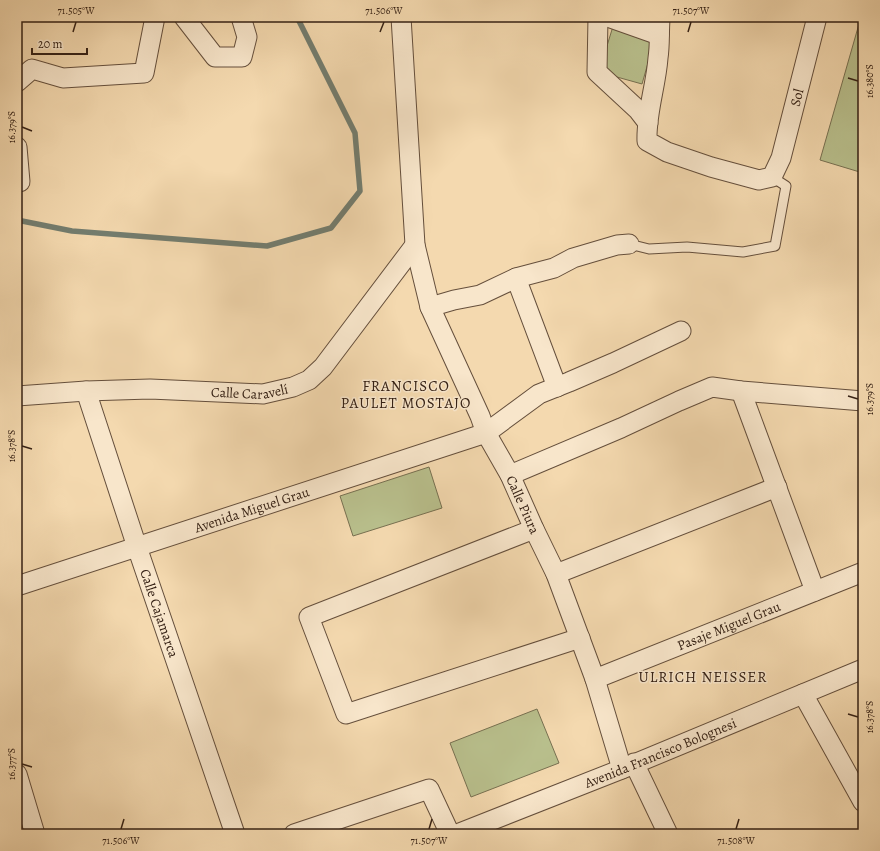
<svg xmlns="http://www.w3.org/2000/svg" width="880" height="851" font-family="Alegreya,serif">
  <rect width="100%" height="100%" fill="#f4d9af"/>
  <filter id="stains"><feTurbulence type="fractalNoise" baseFrequency=".005" numOctaves="4"/><feColorMatrix values="0 0 0 0 .2 0 0 0 0 .09 0 0 0 0 .02 0 0 0 .5 -.17"/></filter>
  <radialGradient id="worn" r=".72"><stop offset=".6" stop-color="#630" stop-opacity="0"/><stop offset="1" stop-color="#630" stop-opacity=".3"/></radialGradient>
  <g fill="#b9c08d" stroke="#777051">
    <polygon points="861,17 863,17 863,173 820,160"/>
    <polygon points="614,23 656,35 642,84 599,72"/>
    <polygon points="429,467 442,508 353,536 340,496"/>
    <polygon points="537,709 559,763 471,797 450,743"/>
  </g>
  <g fill="none" stroke-linecap="round" stroke-linejoin="round">
    <polyline stroke="#737d6f" stroke-width="5.5" points="17,220 72,231 267,246 331,228 360,191 355,133 297,17"/>
    <defs>
      <polyline id="service" points="629,244 649,249 687,247 743,252 775,246 786,186 772,177"/>
      <g id="minor">
        <polyline points="184,17 215,57 242,57 247,37 241,17"/>
        <path id="s1" d="M401 17 415 245 430 307 480 416 486 433 510 475 534 529 556 574 595 679 622 769"/>
        <polyline points="598,17 597,72 638,110 648,123"/>
        <polyline points="608,17 659,35"/>
        <path id="s2" d="M661 17 660 20C659 32 660 45 658 58 656 86 646 113 647 141L667 152 711 167 759 180 772 177 781 158 817 17"/>
        <polyline points="17,82 32,69 63,78 144,73 155,17"/>
        <polyline points="17,147 20,182"/>
        <polyline points="516,278 557,387"/>
        <polyline points="430,307 454,300 480,295 516,278 554,268 573,258 617,245 629,244"/>
        <path id="s3" d="M86 391 137 547 235 834"/>
        <polyline points="741,391 815,591"/>
        <path id="s4" d="M17 396 86 391 150 389 263 394 293 387 309 380 323 367 415 245"/>
        <polyline points="510,475 621,428 679,401 712,387 741,391 863,401"/>
        <polyline points="534,529 309,617 346,714 580,638"/>
        <polyline points="556,574 777,487"/>
        <path id="s5" d="M17 586 486 433 539 394 569 382 613 363 681 331"/>
        <path id="s6" d="M595 679 863 572"/>
        <polyline points="803,694 863,802"/>
        <polyline points="634,763 668,834"/>
        <polyline points="17,774 35,834"/>
        <polyline points="294,834 429,789 450,834"/>
        <path id="s7" d="M457 834 622 769 863 669"/>
      </g>
    </defs>
    <use href="#service" stroke="#654f3c" stroke-width="11"/>
    <use href="#minor" stroke="#654f3c" stroke-width="21"/>
    <use href="#service" stroke="#f8e6cb" stroke-width="9"/>
    <use href="#minor" stroke="#f8e6cb" stroke-width="19"/>
  </g>
  <path fill="none" stroke="#352115" stroke-width="1.5" d="M73 32 76 22M380 32 384 22M688 32 691 22M848 78 858 81M22 127 32 131M848 396 858 399M22 446 32 449M848 714 858 717M22 764 32 767M121 829 124 819M429 829 432 819M736 829 739 819"/>
  <g text-anchor="middle" dominant-baseline="central" stroke-width="3" stroke-linejoin="round" paint-order="stroke">
    <g font-size="14" fill="#352115" stroke="#f8e6cb">
      <text stroke="none"><textPath href="#s2" startOffset="341">Sol</textPath></text>
      <text stroke="none"><textPath href="#s4" startOffset="233">Calle Caravelí</textPath></text>
      <text stroke="none"><textPath href="#s1" startOffset="511">Calle Piura</textPath></text>
      <text stroke="none"><textPath href="#s5" startOffset="247">Avenida Miguel Grau</textPath></text>
      <text stroke="none"><textPath href="#s3" startOffset="234">Calle Cajamarca</textPath></text>
      <text stroke="none"><textPath href="#s6" startOffset="144">Pasaje Miguel Grau</textPath></text>
      <text stroke="none"><textPath href="#s7" startOffset="219">Avenida Francisco Bolognesi</textPath></text>
    </g>
    <g font-size="15" letter-spacing="1" fill="#352115" stroke="#f8e6cb">
      <text x="406" y="386">FRANCISCO<tspan x="406" dy="17">PAULET MOSTAJO</tspan></text>
      <text x="703" y="677">ULRICH NEISSER</text>
    </g>
  </g>
  <rect width="880" height="851" fill="none" stroke="#f4d9af" stroke-width="44"/>
  <path d="M32 48v6h55v-6" fill="none" stroke="#352115" stroke-width="2"/>
  <text x="38" y="48" font-size="12" fill="#352115" stroke="#f8e6cb" stroke-width="3" paint-order="stroke">20 m</text>
  <rect x="22" y="22" width="836" height="807" fill="none" stroke="#352115" stroke-width="1.5"/>
  <g font-size="10" text-anchor="middle" fill="#352115">
    <text x="76" y="14">71.505°W</text>
    <text x="384" y="14">71.506°W</text>
    <text x="691" y="14">71.507°W</text>
    <text transform="translate(869 81) rotate(-90)" y="4">16.380°S</text>
    <text transform="translate(11 127) rotate(-90)" y="4">16.379°S</text>
    <text transform="translate(869 399) rotate(-90)" y="4">16.379°S</text>
    <text transform="translate(11 446) rotate(-90)" y="4">16.378°S</text>
    <text transform="translate(869 717) rotate(-90)" y="4">16.378°S</text>
    <text transform="translate(11 764) rotate(-90)" y="4">16.377°S</text>
    <text x="121" y="844">71.506°W</text>
    <text x="429" y="844">71.507°W</text>
    <text x="736" y="844">71.508°W</text>
  </g>
  <rect width="100%" height="100%" filter="url(#stains)"/>
  <rect width="100%" height="100%" fill="url(#worn)"/>
</svg>
